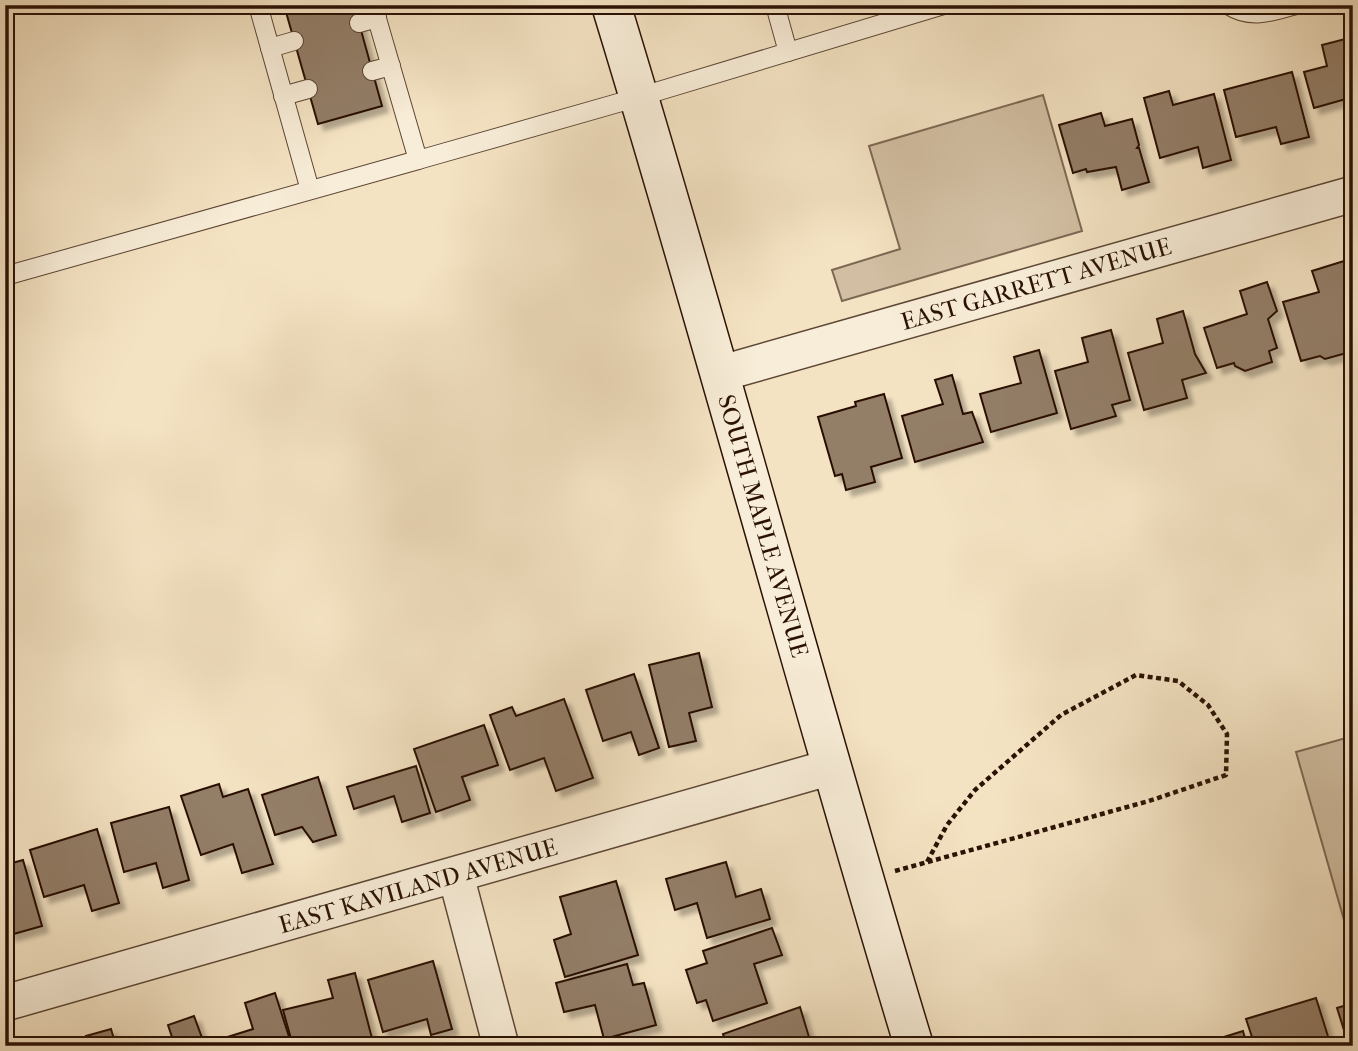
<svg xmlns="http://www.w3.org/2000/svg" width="1358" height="1051" font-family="'IM FELL French Canon',serif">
  <defs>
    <filter id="shadow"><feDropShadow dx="6" dy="6" stdDeviation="2" flood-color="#0004"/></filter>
  </defs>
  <rect width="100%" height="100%" fill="#f4e3c3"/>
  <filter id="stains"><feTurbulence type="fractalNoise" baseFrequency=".00286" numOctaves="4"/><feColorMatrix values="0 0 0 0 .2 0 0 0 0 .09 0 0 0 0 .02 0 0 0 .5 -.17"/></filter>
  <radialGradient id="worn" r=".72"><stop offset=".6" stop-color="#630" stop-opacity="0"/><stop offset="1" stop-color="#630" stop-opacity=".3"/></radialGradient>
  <g fill="#d2bfa3" stroke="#7e6854" stroke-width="2">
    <polygon points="1043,95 1082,231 842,301 832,270 900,249 869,146"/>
    <polygon points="1353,736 1353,917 1344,920 1296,752"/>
  </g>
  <g fill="#937e67" stroke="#2a1104" stroke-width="2" filter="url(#shadow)">
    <polygon points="284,5 354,5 382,106 318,124"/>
    <polygon points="1353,37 1353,97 1314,108 1304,72 1327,66 1322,45"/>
    <polygon points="1292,72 1309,137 1281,144 1276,127 1236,137 1224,90"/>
    <polygon points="1169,91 1173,105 1214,94 1231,160 1203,168 1198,147 1160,158 1144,98"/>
    <polygon points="1101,113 1105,126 1132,119 1139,145 1137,148 1139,148 1149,182 1122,190 1116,167 1087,172 1086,169 1073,173 1059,125"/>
    <polygon points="1344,261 1353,291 1353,334 1345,336 1350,352 1325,359 1320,356 1301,361 1283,302 1319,292 1312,271"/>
    <polygon points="1267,282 1277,311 1268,319 1277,348 1269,351 1272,362 1245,371 1235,366 1234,363 1217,368 1204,328 1247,314 1240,291"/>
    <polygon points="1183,311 1195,354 1206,373 1182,380 1187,398 1144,410 1128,353 1163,343 1157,319"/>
    <polygon points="1111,330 1130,400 1112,405 1116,416 1071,429 1055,371 1088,362 1082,338"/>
    <polygon points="1039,350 1057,413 991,432 980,394 1021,383 1014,357"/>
    <polygon points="952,375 963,414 972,412 983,442 915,462 902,416 943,404 935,380"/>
    <polygon points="884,394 902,458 871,467 875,482 846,490 842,474 835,476 818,417 856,406 855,402"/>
    <polygon points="699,653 712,707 689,713 696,741 669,747 649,665"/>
    <polygon points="634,674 659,748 639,755 631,732 603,741 586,690"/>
    <polygon points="564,699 593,778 556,791 544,758 510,770 490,715 512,707 516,716"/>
    <polygon points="484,725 498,765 462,777 470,800 436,812 414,749"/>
    <polygon points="416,766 430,813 402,822 394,796 354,809 347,787"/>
    <polygon points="318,777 336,835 313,842 302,827 275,835 262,795"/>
    <polygon points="219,784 223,797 248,789 273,864 242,873 233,844 201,855 181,796"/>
    <polygon points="169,807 189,880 163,888 156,863 124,872 111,823"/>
    <polygon points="97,829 119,903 92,911 84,885 44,897 30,850"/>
    <polygon points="23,860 42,926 10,935 5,917 5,865"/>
    <polygon points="726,862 736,897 761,889 770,919 707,938 697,903 675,910 666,879"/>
    <polygon points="616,881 638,955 565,977 554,940 571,934 560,897"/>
    <polygon points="772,928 782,955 754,964 767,1003 713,1021 706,1000 697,1003 686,970 707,963 703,951"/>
    <polygon points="433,961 452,1029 431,1035 427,1019 383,1032 368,980"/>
    <polygon points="627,964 633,985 644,983 656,1025 604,1039 595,1005 564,1012 556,983"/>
    <polygon points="355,973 374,1046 293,1046 283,1010 333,998 328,980"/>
    <polygon points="275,993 292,1046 213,1046 211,1042 253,1029 245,1003"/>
    <polygon points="1316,998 1331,1046 1255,1046 1246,1019"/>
    <polygon points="1353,1003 1353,1046 1349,1046 1337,1008"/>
    <polygon points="800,1007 809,1037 782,1046 727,1046 723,1034"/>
    <polygon points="194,1016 205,1046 175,1046 168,1025"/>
    <polygon points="111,1029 116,1046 89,1046 86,1036"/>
    <polygon points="1243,1031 1247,1046 1195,1046"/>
  </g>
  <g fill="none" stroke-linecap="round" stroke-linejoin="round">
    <defs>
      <g id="service">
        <polyline points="258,5 310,190"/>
        <polyline points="373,5 418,160 639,97 944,5"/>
        <polyline points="775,5 788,52"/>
        <path d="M1228 5C1251 20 1271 12 1296 5"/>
        <polyline points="359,23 377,18"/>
        <polyline points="270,48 294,41"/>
        <polyline points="372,71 391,66"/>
        <polyline points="283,96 308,89"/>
        <polyline points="5,276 418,160"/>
      </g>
      <g id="minor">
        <polyline points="719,374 1353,194"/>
        <polyline points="456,876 501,1046"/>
        <polyline points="5,1003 831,767"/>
      </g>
      <path id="secondary" d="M611 5C717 351 809 700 914 1046"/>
    </defs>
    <use href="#service" stroke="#5c4634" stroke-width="20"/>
    <use href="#minor" stroke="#5c4634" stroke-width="38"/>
    <use href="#secondary" stroke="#2a1104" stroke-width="41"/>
    <polyline stroke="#2a1104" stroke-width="4.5" stroke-dasharray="5 3.5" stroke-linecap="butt" points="895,871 1149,801 1226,775 1227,734 1208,705 1178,681 1136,675 1061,715 975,790 947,825 927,862"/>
    <use href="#service" stroke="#f8edd8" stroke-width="18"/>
    <use href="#minor" stroke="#f8edd8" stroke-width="35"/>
    <use href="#secondary" stroke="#f8edd8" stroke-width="38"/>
  </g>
  <g text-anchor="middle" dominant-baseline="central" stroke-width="6" stroke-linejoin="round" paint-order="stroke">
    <g font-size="24" fill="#2a1104" stroke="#f8edd8">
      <text transform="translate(1036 284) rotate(-16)">EAST GARRETT AVENUE</text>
      <text transform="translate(763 526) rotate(74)">SOUTH MAPLE AVENUE</text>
      <text transform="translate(418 886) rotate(-16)">EAST KAVILAND AVENUE</text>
    </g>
  </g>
  <rect width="1358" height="1051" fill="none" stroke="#f4e3c3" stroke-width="28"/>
  <rect x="7" y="7" width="1344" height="1037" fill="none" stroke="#2a1104" stroke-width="3.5"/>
  <rect x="14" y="14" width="1330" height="1023" fill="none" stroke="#2a1104" stroke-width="2"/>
  <rect width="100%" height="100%" filter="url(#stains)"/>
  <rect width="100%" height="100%" fill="url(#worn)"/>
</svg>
